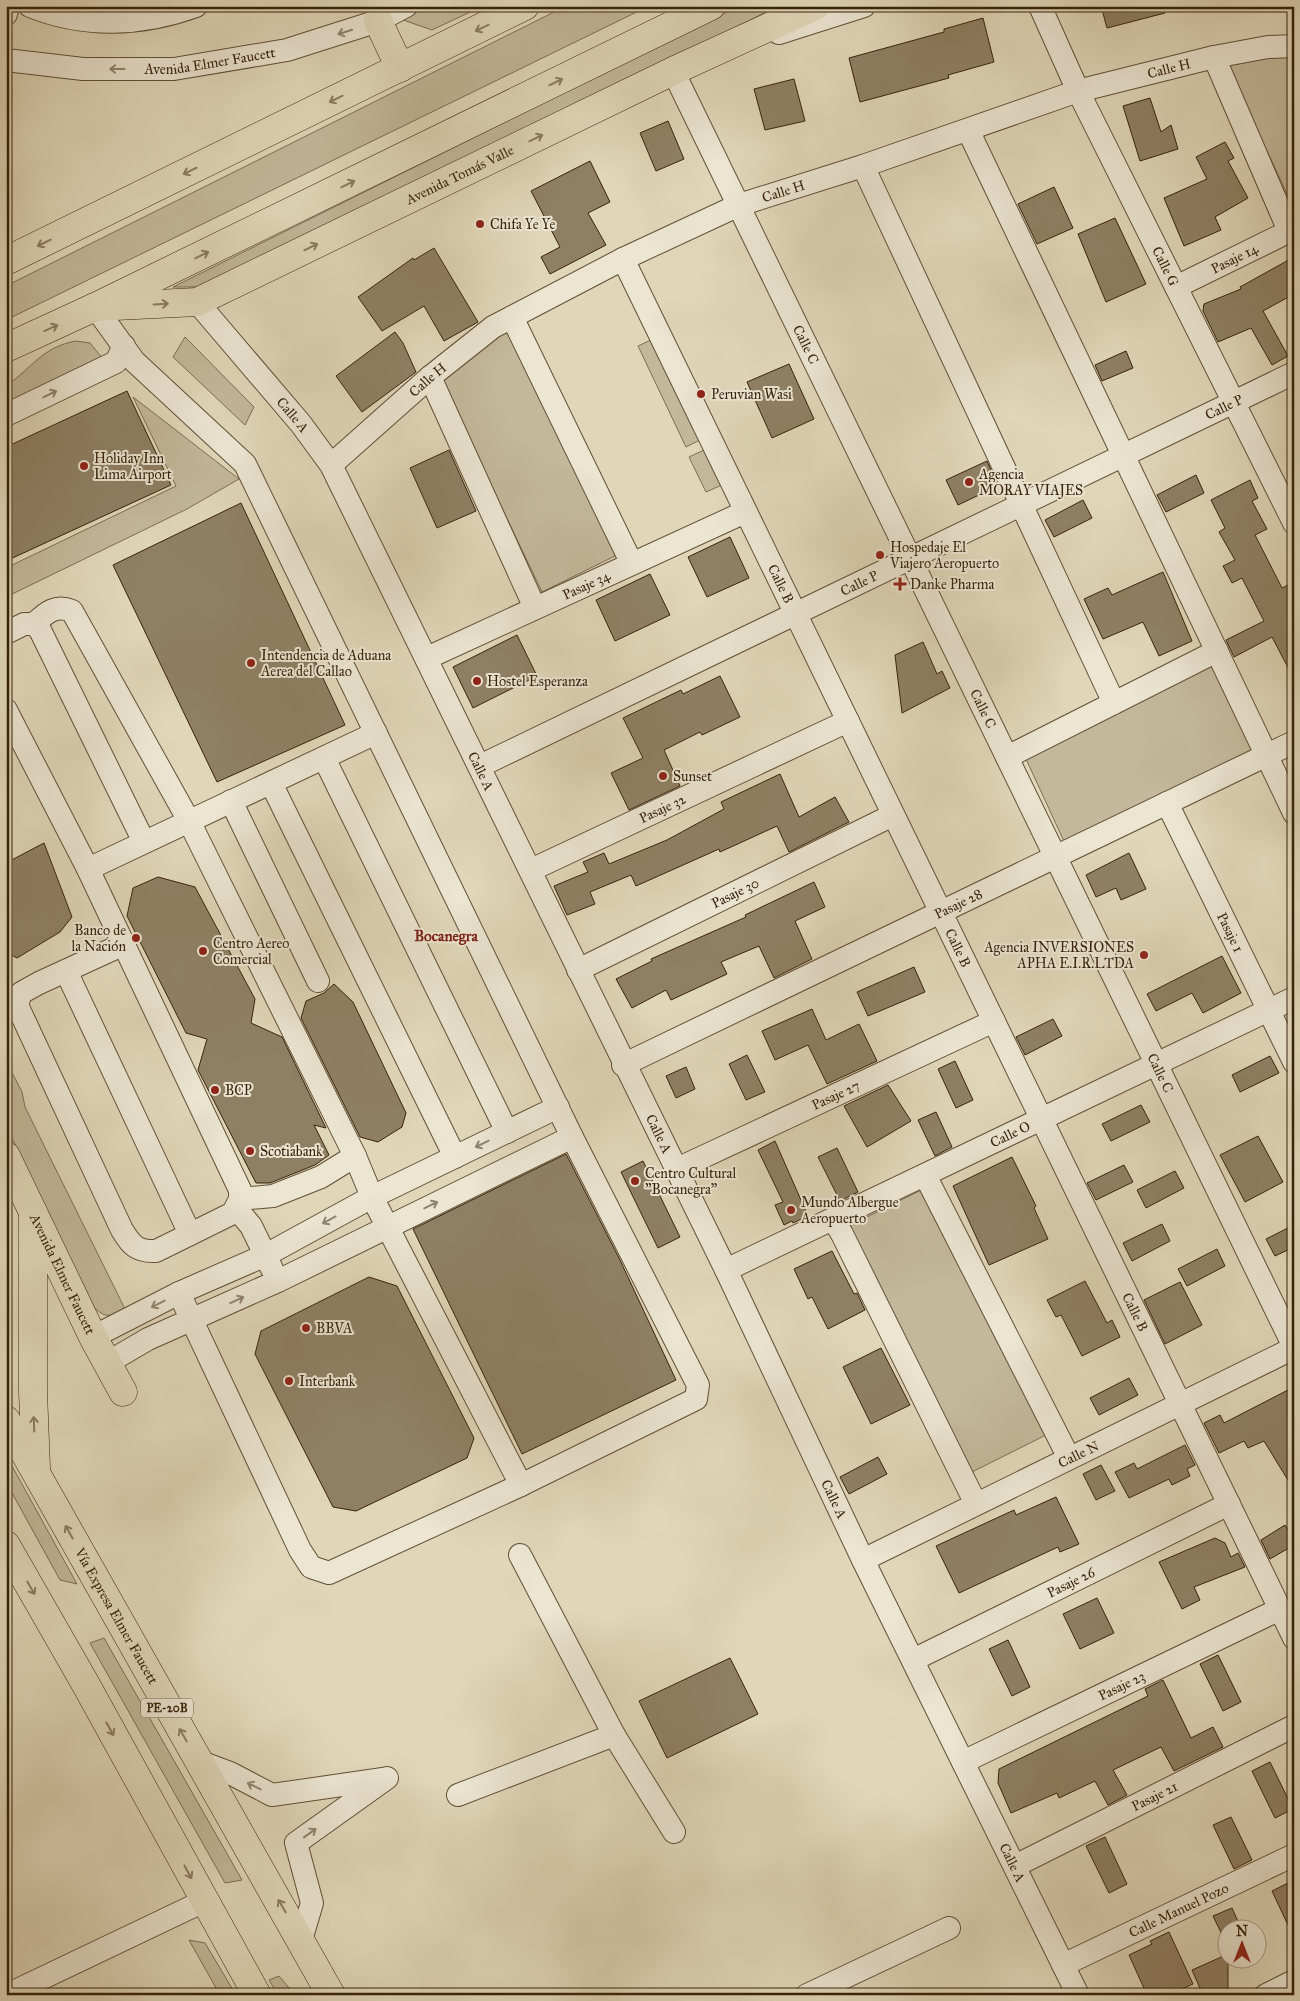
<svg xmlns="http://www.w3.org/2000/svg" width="1300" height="2001" font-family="'IM FELL Great Primer',serif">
  <rect width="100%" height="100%" fill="#e0d7b9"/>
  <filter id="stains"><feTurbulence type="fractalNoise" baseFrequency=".004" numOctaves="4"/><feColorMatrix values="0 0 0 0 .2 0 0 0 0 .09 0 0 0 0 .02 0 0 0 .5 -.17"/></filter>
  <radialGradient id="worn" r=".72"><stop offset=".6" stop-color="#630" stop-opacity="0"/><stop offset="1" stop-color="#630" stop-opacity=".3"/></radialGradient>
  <g fill="#c3b89b" stroke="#7d6d53">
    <polygon points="428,6 483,6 432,30 403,20"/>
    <polygon points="566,6 649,6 6,320 6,286"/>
    <polygon points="739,6 779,6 198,287 173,287"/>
    <polygon points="1294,52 1294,209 1226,63"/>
    <polygon points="502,331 508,331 617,555 542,592 440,378"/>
    <polygon points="185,337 254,407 245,425 173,357"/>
    <polygon points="653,339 700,440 686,447 638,346"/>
    <path d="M76 341 90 343 103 359 6 407V386C32 368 42 347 76 341Z"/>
    <polygon points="133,397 239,479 187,509 6,597 6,568 176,486"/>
    <polygon points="704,450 722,485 706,492 689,457"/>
    <polygon points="1216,662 1262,751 1068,850 1026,759"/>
    <path d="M6 1061 22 1092 25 1107 126 1311C112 1316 105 1319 94 1307L6 1126Z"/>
    <polygon points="921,1190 1046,1435 972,1472 847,1227"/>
    <polygon points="6,1455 77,1584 60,1580 6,1482"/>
    <polygon points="104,1638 242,1880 225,1883 90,1643"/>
    <polygon points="189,1940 205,1943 236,1995 220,1995"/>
    <polygon points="279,1976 295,1995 278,1995 269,1980"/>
  </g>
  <g fill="#8f8065" stroke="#37220b">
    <polygon points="1101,6 1164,6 1165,13 1107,28"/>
    <polygon points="983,18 994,62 948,75 949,78 860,102 849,58 944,32 944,29"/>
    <polygon points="794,79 805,121 765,130 754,89"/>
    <polygon points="1150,98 1161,132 1171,125 1178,149 1140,161 1123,106"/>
    <polygon points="668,121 684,159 656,171 640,133"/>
    <polygon points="1225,142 1234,158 1228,161 1248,198 1215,217 1221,230 1184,246 1164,198 1207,179 1196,157"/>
    <polygon points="590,161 610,202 588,213 606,245 550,274 541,257 560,247 531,191"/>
    <polygon points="1054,187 1073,228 1037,244 1018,204"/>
    <polygon points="1115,218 1146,284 1106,302 1078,234"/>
    <polygon points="434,248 478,322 444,341 424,306 382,331 358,297 413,258 414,260"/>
    <polygon points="1294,257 1294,294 1263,311 1288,356 1272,365 1251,328 1218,342 1203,311 1204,304 1241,289 1240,287"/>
    <polygon points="395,332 403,343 416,372 362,412 336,376"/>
    <polygon points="1126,351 1133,368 1102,381 1095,365"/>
    <polygon points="789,364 814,419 772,438 747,382"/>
    <polygon points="127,391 171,485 6,561 6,447"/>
    <polygon points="449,450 476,511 437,528 410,468"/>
    <polygon points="987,461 998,486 958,505 946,480"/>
    <polygon points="1196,475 1204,493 1166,512 1157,495"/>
    <polygon points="1250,480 1258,498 1252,501 1267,529 1255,535 1282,588 1294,582 1294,679 1272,637 1234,657 1226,640 1264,621 1242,578 1232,583 1223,566 1235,560 1219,532 1225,528 1211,500"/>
    <polygon points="1083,500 1092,518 1054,537 1045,520"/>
    <polygon points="241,503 345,725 217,782 113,565"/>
    <polygon points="730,537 749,578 707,597 688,557"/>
    <polygon points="1163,572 1192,641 1159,656 1143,622 1103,639 1084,599 1108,588 1112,595"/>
    <polygon points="650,574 670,615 615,641 596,600"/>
    <polygon points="517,635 537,676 473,708 453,667"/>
    <polygon points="923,642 937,674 942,671 950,688 902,713 895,655"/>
    <polygon points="720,676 740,717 702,735 700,732 664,750 680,786 629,810 611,773 643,758 623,718 681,690 683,694"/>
    <polygon points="780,774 799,817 835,797 849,822 789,852 777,826 720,852 719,849 636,886 631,875 590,892 595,904 567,915 554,886 588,872 583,862 604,853 609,864 667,840 724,809 721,802"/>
    <polygon points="44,843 72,917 60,932 17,958 6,952 6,863"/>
    <polygon points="1129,853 1146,889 1121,900 1116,888 1096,897 1086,875"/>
    <polygon points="158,877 195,887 255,999 251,1023 282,1037 326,1128 314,1125 329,1155 315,1165 270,1183 256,1183 198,1070 207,1039 186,1033 127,916 133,888"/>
    <polygon points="814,882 825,907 795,921 812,959 774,978 759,946 721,962 727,974 671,1000 666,990 632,1008 616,979 652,961 651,959 746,917 745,915"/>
    <polygon points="1222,956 1241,993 1203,1013 1192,993 1156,1011 1147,994"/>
    <polygon points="914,967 925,992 868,1016 857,992"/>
    <polygon points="334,984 353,1002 406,1113 402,1127 378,1142 360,1137 301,1018 306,1001 324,993"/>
    <polygon points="812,1009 826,1040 859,1024 877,1061 827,1084 808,1045 775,1060 762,1031"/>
    <polygon points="1053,1019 1062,1036 1025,1055 1016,1037"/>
    <polygon points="747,1055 765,1092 746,1100 729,1064"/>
    <polygon points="1270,1056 1279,1073 1240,1092 1232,1075"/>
    <polygon points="955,1061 973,1100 956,1108 938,1069"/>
    <polygon points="686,1067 695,1089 676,1098 666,1076"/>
    <polygon points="888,1085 911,1121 867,1147 844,1106"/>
    <polygon points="1141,1105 1150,1122 1111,1141 1102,1124"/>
    <polygon points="936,1112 952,1147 935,1156 918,1120"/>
    <polygon points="1258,1136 1283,1182 1245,1202 1220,1155"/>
    <polygon points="775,1141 808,1216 793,1223 792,1221 784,1225 775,1205 783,1202 758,1150"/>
    <polygon points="837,1148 858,1192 840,1201 818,1157"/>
    <polygon points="566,1154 620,1260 676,1380 522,1454 413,1229"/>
    <polygon points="1012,1157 1036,1206 1034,1208 1048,1239 989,1265 953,1186"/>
    <polygon points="643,1161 680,1237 658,1248 621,1172"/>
    <polygon points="1124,1165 1133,1182 1096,1200 1087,1183"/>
    <polygon points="1175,1171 1184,1188 1146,1208 1137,1190"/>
    <polygon points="1162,1224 1170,1241 1132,1261 1123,1243"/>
    <polygon points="1294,1225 1294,1247 1275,1256 1266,1239"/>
    <polygon points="1217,1249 1225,1266 1187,1286 1178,1269"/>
    <polygon points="832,1251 854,1294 857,1293 865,1310 828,1329 812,1297 808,1299 794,1269"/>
    <polygon points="369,1277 397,1286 474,1438 467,1458 356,1511 333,1507 255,1354 261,1331"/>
    <polygon points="1085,1281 1107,1323 1112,1320 1120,1337 1082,1356 1061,1315 1056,1317 1047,1300"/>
    <polygon points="1180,1282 1202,1325 1165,1344 1144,1300"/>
    <polygon points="881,1348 910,1405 871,1424 843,1367"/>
    <polygon points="1129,1378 1138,1395 1099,1415 1090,1398"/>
    <polygon points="1288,1390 1294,1400 1294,1490 1264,1441 1248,1448 1244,1441 1219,1453 1204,1423 1220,1415 1224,1423"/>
    <polygon points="1185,1445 1195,1465 1187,1469 1190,1476 1172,1485 1169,1479 1129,1498 1115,1472 1134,1463 1137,1469"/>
    <polygon points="878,1457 887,1474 849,1494 840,1477"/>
    <polygon points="1101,1465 1115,1491 1096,1500 1083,1474"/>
    <polygon points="1056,1497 1079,1544 1060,1552 1058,1547 959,1593 936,1546 1014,1510 1016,1515"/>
    <polygon points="1285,1525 1294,1541 1294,1545 1270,1559 1261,1540"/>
    <polygon points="1215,1538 1225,1543 1231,1557 1238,1553 1245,1567 1194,1587 1200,1600 1182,1609 1159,1562"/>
    <polygon points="1097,1598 1114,1633 1080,1649 1063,1614"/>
    <polygon points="1008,1640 1030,1687 1012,1696 989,1649"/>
    <polygon points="1218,1655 1241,1702 1223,1711 1200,1664"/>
    <polygon points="730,1658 758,1714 667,1758 639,1701"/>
    <polygon points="1163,1680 1191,1738 1213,1727 1223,1747 1174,1771 1161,1747 1113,1770 1127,1795 1108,1805 1095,1781 1059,1798 1057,1793 1011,1813 998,1783 999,1769 1148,1696 1145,1689"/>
    <polygon points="1270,1762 1293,1809 1275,1818 1252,1771"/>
    <polygon points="1231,1817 1252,1860 1234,1869 1213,1825"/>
    <polygon points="1105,1837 1127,1884 1109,1893 1086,1846"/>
    <polygon points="1294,1880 1294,1938 1272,1891"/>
    <polygon points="1232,1908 1241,1928 1228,1928 1228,1947 1213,1916"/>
    <polygon points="1169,1932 1193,1984 1168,1995 1147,1995 1129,1955 1152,1944 1150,1941"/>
    <polygon points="1228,1954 1228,1995 1203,1995 1192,1970"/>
  </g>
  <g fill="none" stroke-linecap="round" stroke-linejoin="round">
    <defs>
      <g id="minor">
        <path d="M30 6C84 28 142 26 196 6"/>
        <path id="s1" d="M1040 6 1078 91 1294 523"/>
        <polyline points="6,14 8,6"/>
        <polyline points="779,33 864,6"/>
        <polyline points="1214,57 1289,231"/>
        <path id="s2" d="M6 60 83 69H174L287 50 378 21 406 6"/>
        <path id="s3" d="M673 71 1294 1347"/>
        <polyline points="968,130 1294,813"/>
        <polyline points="863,166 1114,703"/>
        <path id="s4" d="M623 259 1294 1638"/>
        <path id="s5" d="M1176 287 1294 229"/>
        <path id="s6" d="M197 302 301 424 331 465 726 1270 863 1560 1078 1995"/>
        <polyline points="95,307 134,361 245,464 572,1137 698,1385 696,1399 521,1485 329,1573 311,1567 300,1550 179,1293"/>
        <polyline points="512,317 631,562"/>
        <polyline points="430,377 535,608"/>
        <polyline points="6,415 116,362 124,346"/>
        <path id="s7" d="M331 465 430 377 493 327 623 259 739 205 863 166 1078 91 1214 57 1268 47 1294 46"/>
        <path d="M34 624C46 613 55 604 72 611L189 821 355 1156 372 1197 521 1485"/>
        <polyline points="6,633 24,624 34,624 40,630 144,842"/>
        <path id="s8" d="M427 658 745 512"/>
        <path d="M6 710 88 869 240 1190V1199L233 1213 156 1251C137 1252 131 1245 122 1230L17 1005 6 998"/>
        <polyline points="1007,757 1217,651"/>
        <polyline points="324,758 507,1132"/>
        <path id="s9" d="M480 766 1294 373"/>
        <polyline points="271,783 455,1157"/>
        <polyline points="231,801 318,981"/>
        <path id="s10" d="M1167 803 1294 1062"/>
        <polyline points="88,869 376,733"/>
        <path id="s11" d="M531 870 848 721"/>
        <path id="s12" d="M578 970 893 815"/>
        <polyline points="66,971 190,1234"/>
        <polyline points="17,1005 21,993 39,983 124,944"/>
        <path id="s13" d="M623 1065 1294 742"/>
        <path id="s14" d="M677 1169 994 1021"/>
        <polyline points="925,1175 1069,1458"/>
        <polyline points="240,1199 273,1196 321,1177 355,1156"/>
        <polyline points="236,1208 251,1226 272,1269"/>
        <polyline points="833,1219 842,1234 976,1504"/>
        <path id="s15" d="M726 1270 1294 998"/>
        <polyline points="93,1337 179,1293 266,1255 372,1197 558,1107"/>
        <polyline points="107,1363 148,1339 278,1281 572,1137"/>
        <path id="s16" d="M863 1560 1294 1348"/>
        <path id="s17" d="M913 1660 1229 1504"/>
        <polyline points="614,1735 674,1832"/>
        <polyline points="198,1761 230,1773 272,1795 383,1779"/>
        <path id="s18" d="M963 1762 1280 1609"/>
        <polyline points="458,1795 614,1735 520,1555"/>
        <path id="s19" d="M1015 1866 1294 1726"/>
        <polyline points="301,1940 312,1903 296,1843 387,1778"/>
        <path id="s20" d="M1063 1965 1294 1855"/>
        <polyline points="7,1995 204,1901"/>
        <polyline points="807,1995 949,1928"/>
        <polyline points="1266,1995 1294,1981"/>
      </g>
      <g id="major">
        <polyline points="378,21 400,68"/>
        <polyline points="6,261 525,6"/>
        <path id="s21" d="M95 307 197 302 673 71 815 6"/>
        <polyline points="6,348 95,307 711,6"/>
        <path id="s22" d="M6 1156 93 1337 123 1392"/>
      </g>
      <g id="highway">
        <polyline points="33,1212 33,1392 36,1468"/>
        <path id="s23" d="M6 1420 331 1995"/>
        <polyline points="6,1545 85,1683 257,1995"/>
      </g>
    </defs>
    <use href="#minor" stroke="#614f36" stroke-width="24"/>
    <use href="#major" stroke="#37220b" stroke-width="29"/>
    <use href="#highway" stroke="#37220b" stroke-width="29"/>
    <use href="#minor" stroke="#ebe5d2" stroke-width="22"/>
    <use href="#major" stroke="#e0d7b9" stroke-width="28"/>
    <use href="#highway" stroke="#e0d7b9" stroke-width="28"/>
  </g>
  <defs><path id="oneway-shaft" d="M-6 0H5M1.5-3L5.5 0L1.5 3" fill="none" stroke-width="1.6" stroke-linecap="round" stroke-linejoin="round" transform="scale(1.25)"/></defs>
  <g stroke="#8c7c62">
    <use href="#oneway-shaft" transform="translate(482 28) rotate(154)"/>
    <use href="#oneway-shaft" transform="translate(556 82) rotate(-26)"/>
    <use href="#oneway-shaft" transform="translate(336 99) rotate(154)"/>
    <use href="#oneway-shaft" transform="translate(536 138) rotate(-26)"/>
    <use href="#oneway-shaft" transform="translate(190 171) rotate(154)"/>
    <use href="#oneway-shaft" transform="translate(348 184) rotate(-26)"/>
    <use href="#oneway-shaft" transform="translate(44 243) rotate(154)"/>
    <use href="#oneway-shaft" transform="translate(311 247) rotate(-26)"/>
    <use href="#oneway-shaft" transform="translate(202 255) rotate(-26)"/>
    <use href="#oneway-shaft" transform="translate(161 304) rotate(-3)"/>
    <use href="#oneway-shaft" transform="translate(51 328) rotate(-24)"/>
    <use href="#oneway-shaft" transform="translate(34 1424) rotate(-92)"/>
    <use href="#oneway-shaft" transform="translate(69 1532) rotate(-119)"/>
    <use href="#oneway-shaft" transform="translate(31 1588) rotate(60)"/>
    <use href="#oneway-shaft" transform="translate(110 1729) rotate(61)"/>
    <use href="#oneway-shaft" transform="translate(183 1735) rotate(-120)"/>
    <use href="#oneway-shaft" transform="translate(188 1872) rotate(61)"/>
    <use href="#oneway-shaft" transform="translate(282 1906) rotate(-120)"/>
  </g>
  <g stroke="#91846e">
    <use href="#oneway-shaft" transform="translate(345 32) rotate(162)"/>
    <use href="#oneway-shaft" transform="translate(117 69) rotate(180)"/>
    <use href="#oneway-shaft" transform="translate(50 394) rotate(-26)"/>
    <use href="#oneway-shaft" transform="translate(482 1144) rotate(154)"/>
    <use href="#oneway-shaft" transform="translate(431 1205) rotate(-26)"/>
    <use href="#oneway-shaft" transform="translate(329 1220) rotate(151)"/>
    <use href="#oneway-shaft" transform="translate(237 1300) rotate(-25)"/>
    <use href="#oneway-shaft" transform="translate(158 1304) rotate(153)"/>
    <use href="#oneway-shaft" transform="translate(254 1786) rotate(-153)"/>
    <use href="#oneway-shaft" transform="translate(310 1833) rotate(-36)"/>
  </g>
  <g fill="#8f2418" stroke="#ebe5d2" stroke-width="2">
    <circle cx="480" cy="224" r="5"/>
    <circle cx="701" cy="394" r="5"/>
    <circle cx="84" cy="466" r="5"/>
    <circle cx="969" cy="482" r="5"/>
    <circle cx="880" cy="555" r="5"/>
    <path d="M897.5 576.5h5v5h5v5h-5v5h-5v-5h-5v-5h5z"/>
    <circle cx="251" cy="663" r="5"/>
    <circle cx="477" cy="681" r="5"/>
    <circle cx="663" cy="776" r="5"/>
    <circle cx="136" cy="938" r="5"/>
    <circle cx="203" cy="951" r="5"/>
    <circle cx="1144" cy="955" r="5"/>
    <circle cx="215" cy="1090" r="5"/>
    <circle cx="250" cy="1151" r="5"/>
    <circle cx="635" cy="1181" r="5"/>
    <circle cx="791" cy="1210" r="5"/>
    <circle cx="306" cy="1328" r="5"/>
    <circle cx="289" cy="1381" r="5"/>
  </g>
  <g text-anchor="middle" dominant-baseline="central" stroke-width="4" stroke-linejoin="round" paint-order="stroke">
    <rect fill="#ebe5d2" stroke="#6d5c47" stroke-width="1" x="141" y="1698.5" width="52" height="19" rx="4"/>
    <g font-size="12" font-weight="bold" fill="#37220b">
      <text x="167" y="1708">PE-20B</text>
    </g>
    <g font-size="14" fill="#37220b" stroke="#ebe5d2">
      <text stroke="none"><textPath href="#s2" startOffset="205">Avenida Elmer Faucett</textPath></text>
      <text stroke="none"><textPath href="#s7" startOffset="939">Calle H</textPath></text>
      <text stroke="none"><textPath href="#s21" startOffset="394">Avenida Tomás Valle</textPath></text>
      <text stroke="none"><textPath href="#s7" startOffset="534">Calle H</textPath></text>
      <text stroke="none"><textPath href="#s5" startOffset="65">Pasaje 14</textPath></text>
      <text stroke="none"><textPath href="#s1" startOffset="289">Calle G</textPath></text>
      <text stroke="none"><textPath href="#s3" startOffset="304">Calle C</textPath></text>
      <text stroke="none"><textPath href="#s7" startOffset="129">Calle H</textPath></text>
      <text stroke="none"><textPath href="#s9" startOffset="826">Calle P</textPath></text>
      <text stroke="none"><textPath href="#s6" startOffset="148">Calle A</textPath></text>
      <text stroke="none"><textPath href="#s9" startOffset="421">Calle P</textPath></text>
      <text stroke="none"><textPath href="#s8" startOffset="175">Pasaje 34</textPath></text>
      <text stroke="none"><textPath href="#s4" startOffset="361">Calle B</textPath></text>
      <text stroke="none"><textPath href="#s3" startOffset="709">Calle C</textPath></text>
      <text stroke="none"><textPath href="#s6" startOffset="552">Calle A</textPath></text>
      <text stroke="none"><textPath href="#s11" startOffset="145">Pasaje 32</textPath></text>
      <text stroke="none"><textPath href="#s12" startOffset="175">Pasaje 30</textPath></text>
      <text stroke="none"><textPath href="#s13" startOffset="372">Pasaje 28</textPath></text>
      <text stroke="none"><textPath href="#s10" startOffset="144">Pasaje 1</textPath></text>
      <text stroke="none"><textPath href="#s4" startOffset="766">Calle B</textPath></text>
      <text stroke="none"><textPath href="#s3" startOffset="1114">Calle C</textPath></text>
      <text stroke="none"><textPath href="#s14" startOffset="175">Pasaje 27</textPath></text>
      <text stroke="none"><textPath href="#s15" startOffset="315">Calle O</textPath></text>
      <text stroke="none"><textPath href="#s6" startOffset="956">Calle A</textPath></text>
      <text stroke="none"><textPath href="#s22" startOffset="131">Avenida Elmer Faucett</textPath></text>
      <text stroke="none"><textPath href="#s4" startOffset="1171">Calle B</textPath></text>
      <text stroke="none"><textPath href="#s16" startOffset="240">Calle N</textPath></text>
      <text stroke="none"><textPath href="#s6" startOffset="1361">Calle A</textPath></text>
      <text stroke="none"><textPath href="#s17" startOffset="176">Pasaje 26</textPath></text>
      <text stroke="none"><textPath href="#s23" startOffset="225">Vía Expresa Elmer Faucett</textPath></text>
      <text stroke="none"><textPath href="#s18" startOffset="176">Pasaje 23</textPath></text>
      <text stroke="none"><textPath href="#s19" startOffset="156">Pasaje 21</textPath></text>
      <text stroke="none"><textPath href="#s6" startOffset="1766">Calle A</textPath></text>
      <text stroke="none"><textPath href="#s20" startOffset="128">Calle Manuel Pozo</textPath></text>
    </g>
    <g font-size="14" fill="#37220b" stroke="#ebe5d2" text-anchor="start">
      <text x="490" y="224">Chifa Ye Ye</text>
      <text x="711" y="394">Peruvian Wasi</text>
      <text x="94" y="458">Holiday Inn<tspan x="94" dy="16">Lima Airport</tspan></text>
      <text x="979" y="474">Agencia<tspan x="979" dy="16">MORAY VIAJES</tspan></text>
      <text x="890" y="547">Hospedaje El<tspan x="890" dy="16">Viajero Aeropuerto</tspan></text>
      <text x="910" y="584">Danke Pharma</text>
      <text x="261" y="655">Intendencia de Aduana<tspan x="261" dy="16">Aerea del Callao</tspan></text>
      <text x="487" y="681">Hostel Esperanza</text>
      <text x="673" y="776">Sunset</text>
      <text x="126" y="930" text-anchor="end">Banco de<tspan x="126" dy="16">la Nación</tspan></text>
      <text x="213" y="943">Centro Aereo<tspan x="213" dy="16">Comercial</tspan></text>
      <text x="1134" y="947" text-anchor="end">Agencia INVERSIONES<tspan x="1134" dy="16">APHA E.I.R.LTDA</tspan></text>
      <text x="225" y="1090">BCP</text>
      <text x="260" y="1151">Scotiabank</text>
      <text x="645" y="1173">Centro Cultural<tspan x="645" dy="16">"Bocanegra"</tspan></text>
      <text x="801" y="1202">Mundo Albergue<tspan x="801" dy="16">Aeropuerto</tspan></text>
      <text x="316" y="1328">BBVA</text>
      <text x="299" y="1381">Interbank</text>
    </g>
    <g font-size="15" font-weight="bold" fill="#7a1f14" stroke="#ebe5d2">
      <text x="446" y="936">Bocanegra</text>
    </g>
  </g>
  <rect width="1300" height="2001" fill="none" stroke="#e0d7b9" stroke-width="25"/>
  <rect x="8" y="8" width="1285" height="1986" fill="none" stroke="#37220b" stroke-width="2.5"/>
  <rect x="12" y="12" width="1275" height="1976" fill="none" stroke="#37220b"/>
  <g transform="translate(1242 1944)"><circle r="24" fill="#ebe5d2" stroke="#a39782"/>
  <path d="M0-4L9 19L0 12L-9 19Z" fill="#8f2418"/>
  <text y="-8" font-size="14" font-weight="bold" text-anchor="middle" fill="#37220b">N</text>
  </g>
  <rect width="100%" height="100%" filter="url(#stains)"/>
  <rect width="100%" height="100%" fill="url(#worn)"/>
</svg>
